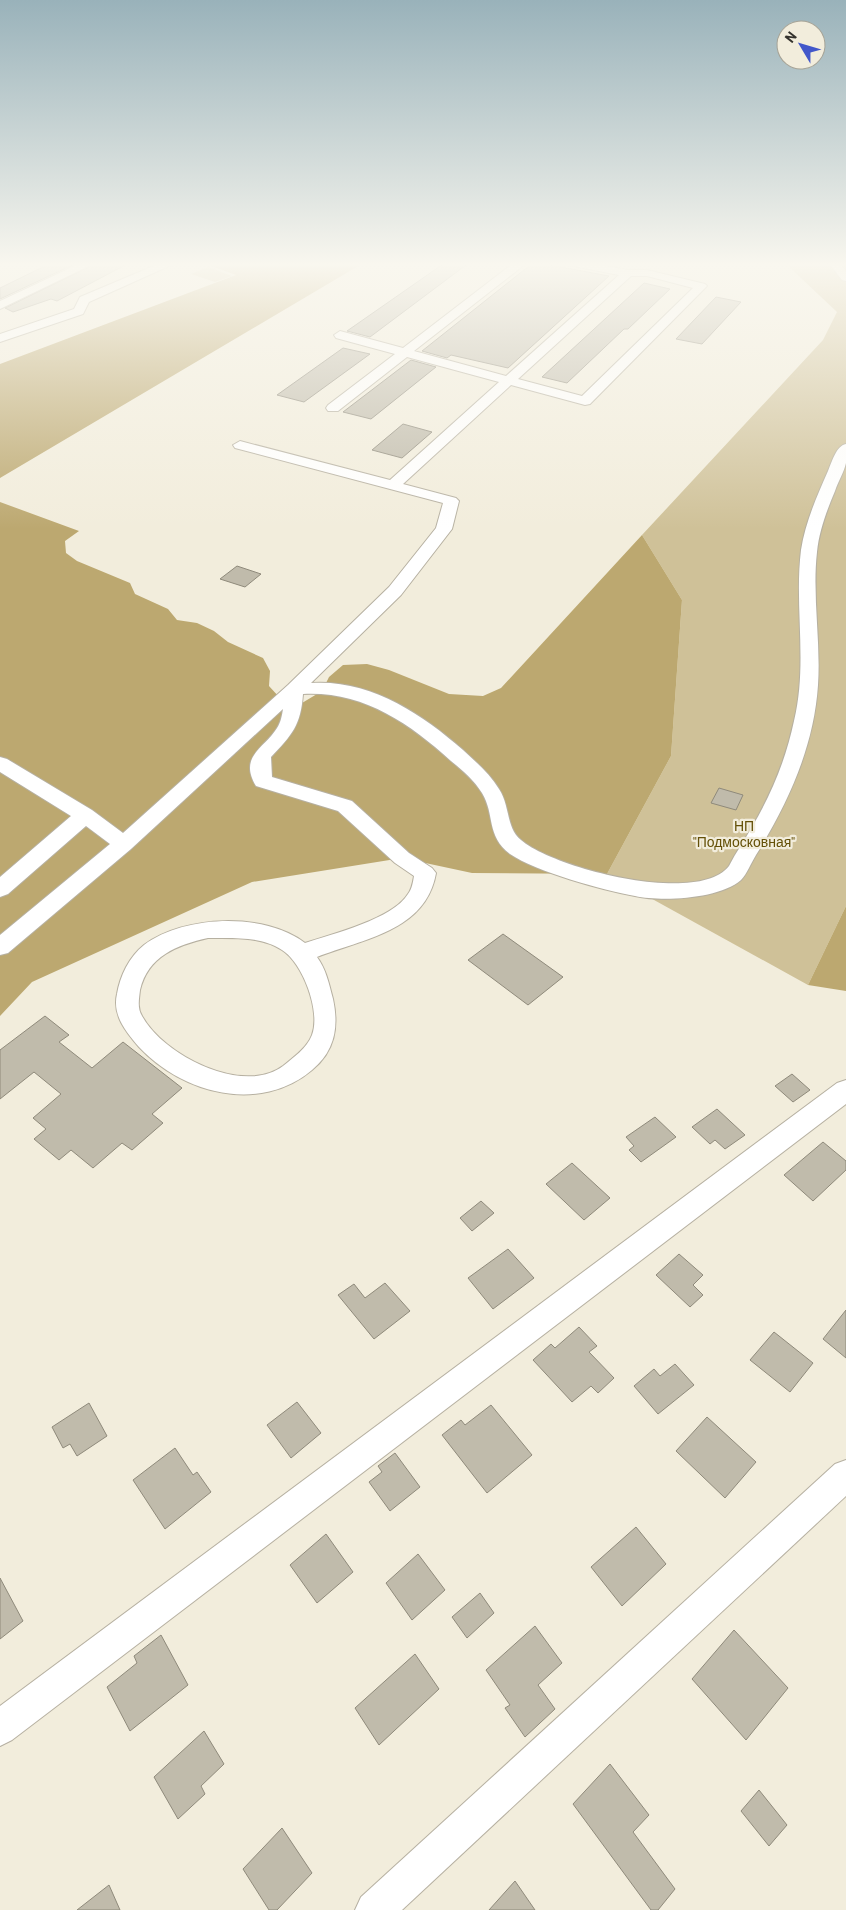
<svg xmlns="http://www.w3.org/2000/svg" width="846" height="1910" font-family="Barlow,sans-serif">
  <rect width="100%" height="100%" fill="#f2eddc"/>
  <g fill="#cfc198">
    <polygon points="784,262 846,262 846,906 808,985 607,874 671,756 682,600 642,535 823,340 837,312"/>
    <polygon points="208,267 232,276 215,282 191,274"/>
  </g>
  <g fill="#bca870">
    <polygon points="210,262 365,262 0,478 0,364 236,275 206,264"/>
    <polygon points="0,502 79,531 65,541 66,553 77,561 130,583 135,594 168,609 177,620 197,623 214,631 228,642 263,658 270,671 269,686 280,698 302,703 322,691 329,677 343,665 367,664 389,670 449,694 483,696 501,688 642,535 682,600 671,756 607,874 472,873 402,858 252,882 32,982 0,1016"/>
    <polygon points="846,906 846,991 808,985"/>
  </g>
  <g fill="#c0bbab" stroke="#8f8a7b">
    <polygon points="53,262 79,262 0,299 0,288"/>
    <polygon points="99,262 131,262 57,301 51,299 13,312 5,308"/>
    <polygon points="446,262 470,262 370,337 347,331"/>
    <polygon points="534,262 609,276 508,368 451,355 447,358 422,351"/>
    <polygon points="644,283 670,289 628,329 624,329 567,383 542,377"/>
    <polygon points="716,297 741,302 702,344 676,339"/>
    <polygon points="343,348 370,354 304,402 277,395"/>
    <polygon points="411,360 436,367 371,419 343,412"/>
    <polygon points="403,424 432,432 402,458 372,450"/>
    <polygon points="237,566 261,574 245,587 220,579"/>
    <polygon points="719,788 743,795 736,810 711,803"/>
    <polygon points="503,934 563,977 528,1005 468,960"/>
    <polygon points="45,1016 69,1035 59,1042 92,1068 123,1042 182,1088 152,1114 163,1123 132,1150 122,1143 93,1168 71,1150 59,1160 34,1139 46,1129 33,1118 61,1094 34,1072 0,1099 0,1050"/>
    <polygon points="792,1074 810,1090 793,1102 775,1086"/>
    <polygon points="717,1109 745,1135 725,1149 715,1140 710,1144 692,1127"/>
    <polygon points="655,1117 676,1137 641,1162 629,1150 634,1146 626,1137"/>
    <polygon points="823,1142 846,1161 846,1170 813,1201 784,1175"/>
    <polygon points="572,1163 610,1198 584,1220 546,1184"/>
    <polygon points="481,1201 494,1213 472,1231 460,1218"/>
    <polygon points="508,1249 534,1278 493,1309 468,1278"/>
    <polygon points="679,1254 703,1275 693,1285 703,1295 690,1307 656,1275"/>
    <polygon points="385,1283 410,1311 374,1339 338,1295 354,1284 365,1298"/>
    <polygon points="846,1310 846,1358 823,1339"/>
    <polygon points="579,1327 597,1346 589,1352 614,1378 598,1393 591,1386 572,1402 533,1360 551,1344 555,1348"/>
    <polygon points="774,1332 813,1363 790,1392 750,1360"/>
    <polygon points="675,1364 694,1385 658,1414 634,1386 654,1369 660,1376"/>
    <polygon points="297,1402 321,1433 291,1458 267,1425"/>
    <polygon points="89,1403 107,1436 77,1456 70,1444 63,1448 52,1427"/>
    <polygon points="491,1405 532,1455 487,1493 442,1435 461,1420 465,1425"/>
    <polygon points="707,1417 756,1462 725,1498 676,1451"/>
    <polygon points="175,1448 193,1475 197,1472 211,1492 165,1529 133,1480"/>
    <polygon points="395,1453 420,1487 390,1511 369,1482 382,1472 378,1466"/>
    <polygon points="636,1527 666,1564 622,1606 591,1567"/>
    <polygon points="326,1534 353,1572 317,1603 290,1565"/>
    <polygon points="418,1554 445,1590 412,1620 386,1583"/>
    <polygon points="0,1578 23,1621 0,1639"/>
    <polygon points="480,1593 494,1613 467,1638 452,1617"/>
    <polygon points="535,1626 562,1663 538,1685 555,1709 525,1737 505,1708 510,1705 486,1670"/>
    <polygon points="734,1630 788,1688 746,1740 692,1679"/>
    <polygon points="161,1635 188,1685 130,1731 107,1687 137,1663 134,1656"/>
    <polygon points="415,1654 439,1689 379,1745 355,1708"/>
    <polygon points="204,1731 224,1764 201,1786 205,1794 178,1819 154,1777"/>
    <polygon points="610,1764 649,1815 633,1832 675,1889 658,1910 651,1910 573,1804"/>
    <polygon points="759,1790 787,1825 769,1846 741,1811"/>
    <polygon points="282,1828 312,1873 277,1910 269,1910 243,1869"/>
    <polygon points="515,1881 535,1910 489,1910"/>
    <polygon points="109,1885 120,1910 77,1910"/>
  </g>
  <g fill="none" stroke-linecap="round" stroke-linejoin="round">
    <defs>
      <g id="minor">
        <polygon points="83,262 97,262 0,309 0,301"/>
        <polygon points="163,262 178,262 89,302 83,314 0,342 0,334 74,309 80,297"/>
        <path d="M515 262H528L414 351 506 376 619 275 568 265 563 262H585L628 270H647L705 284 707 286 590 404 585 405 511 385 403 484 456 498 459 501 452 529 401 595 311 683C369 679 421 713 463 750 476 762 490 774 499 789 510 805 506 828 521 840 553 868 698 906 729 866 736 852 745 840 752 827 772 793 786 759 794 721 808 663 794 607 801 550 805 523 817 496 828 471 832 462 836 446 846 444 846 450 846 457 846 463 844 472 838 482 835 491 827 510 819 531 817 552 812 596 821 641 818 685 814 747 788 803 756 855 751 863 747 874 741 880 719 899 662 902 635 896 603 890 536 872 510 854 486 836 495 814 482 793 474 780 462 770 451 761 408 722 362 691 303 694 301 725 292 735 271 757L272 777 352 801 409 853 432 868 436 873C426 931 363 939 317 957 326 969 329 984 333 999 339 1027 335 1051 312 1070 260 1114 183 1094 139 1047 126 1032 112 1015 117 994 120 976 129 957 144 945 184 915 265 912 305 943 332 934 393 919 408 894 412 889 413 882 414 876L395 863 338 811 256 786C238 756 265 748 277 728 281 722 282 715 283 709L131 849 8 953 0 955V935L110 844 86 826 8 894 0 897V877L71 816 0 772V757L7 759 92 810 123 833 288 685 389 587 436 528 443 503 235 448 233 445 240 441 390 480 499 382 407 357 338 411H328L326 408 328 405 395 354 336 338 334 335 340 331 403 348ZM631 276H647L693 288 582 396 518 379ZM208 938C232 938 261 936 282 950 303 963 321 1012 312 1035 307 1048 293 1058 283 1066 243 1096 163 1055 142 1016 137 1008 139 999 140 990 148 956 177 945 208 938Z"/>
        <polygon points="828,262 839,262 846,271 846,281 842,280"/>
        <polygon points="846,1080 846,1104 12,1740 0,1746 0,1706 837,1083"/>
        <polygon points="846,1460 846,1496 402,1910 355,1910 361,1897 835,1464"/>
      </g>
    </defs>
    <use href="#minor" stroke="#b6b0a1" stroke-width="2"/>
    <use href="#minor" fill="#fff" fill-rule="evenodd"/>
  </g>
  <linearGradient id="sky" x2="0" y2="1"><stop stop-color="#99b2ba"/><stop offset="0.5" stop-color="#f9f7ef"/><stop offset="1" stop-color="#f9f7ef" stop-opacity="0"/></linearGradient>
  <rect width="846" height="529" fill="url(#sky)"/>
  <g text-anchor="middle" dominant-baseline="central" stroke-width="4.5" stroke-linejoin="round" paint-order="stroke">
    <g font-size="14" fill="#645007" stroke="#f2eddc">
      <text x="744" y="825">НП<tspan x="744" dy="16">"Подмосковная"</tspan></text>
    </g>
  </g>
  <g transform="translate(801 45) rotate(308)"><circle r="24" fill="#f2eddc" stroke="#a6a396"/>
  <path d="M0-4L9 19L0 12L-9 19Z" fill="#4257ca"/>
  <text y="-8" font-size="14" font-weight="bold" text-anchor="middle" fill="#35332d">N</text>
  </g>
</svg>
